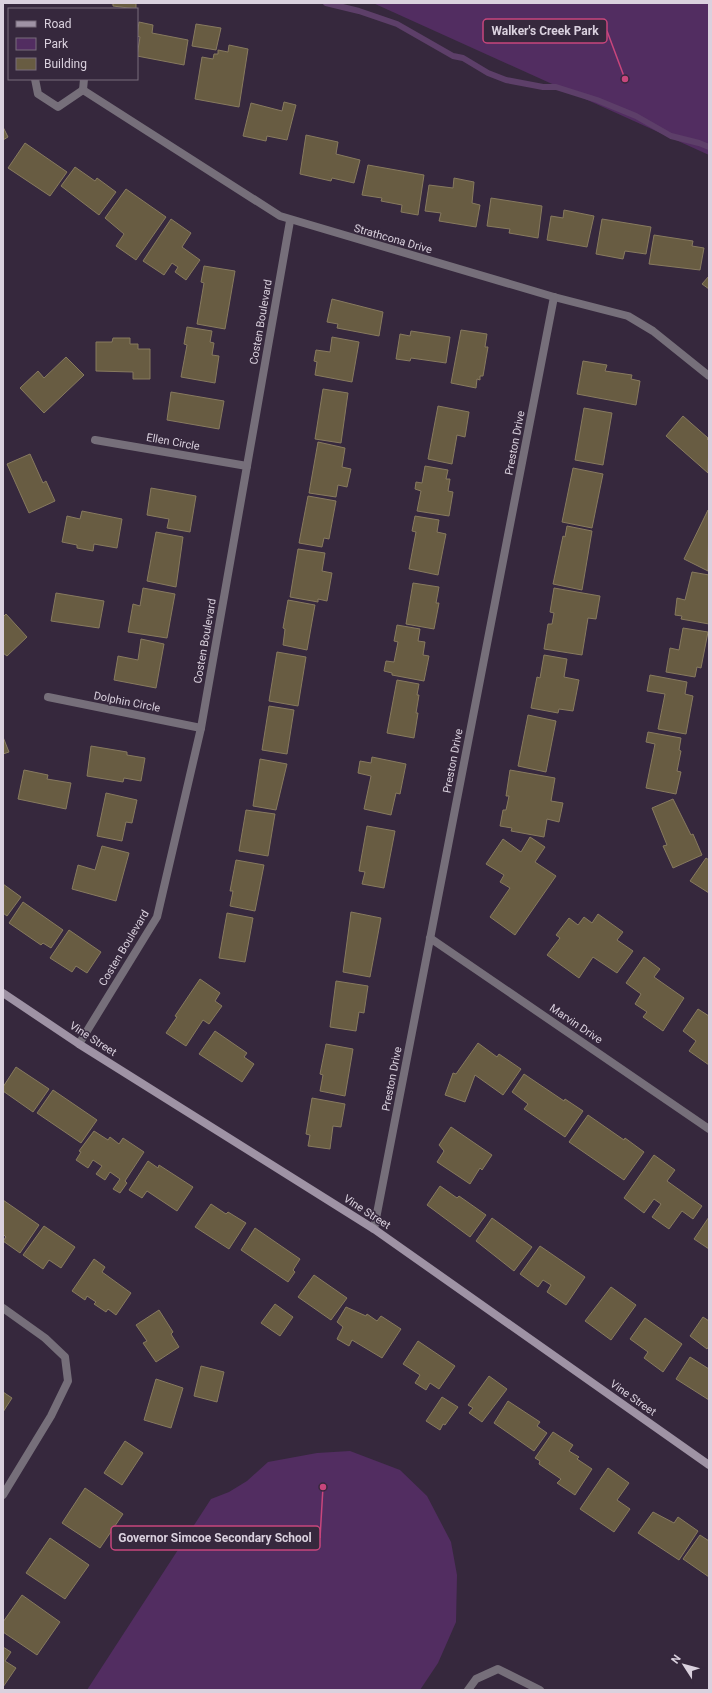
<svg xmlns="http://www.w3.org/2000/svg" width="712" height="1693" font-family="Roboto,sans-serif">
  <rect width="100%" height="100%" fill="#36283d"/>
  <g fill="#522d61">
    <polygon points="373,3 709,3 709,155"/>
    <polygon points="350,1451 400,1470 427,1496 451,1542 457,1575 456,1622 438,1663 420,1690 87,1690 211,1499 229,1492 247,1481 268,1462 317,1453"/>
  </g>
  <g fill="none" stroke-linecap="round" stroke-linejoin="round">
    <polyline stroke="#5d3f69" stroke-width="6" points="326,3 359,11 397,24 453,56 463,58 488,73 506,80 543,87 556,87 597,100 636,116 671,136 699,143 709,147"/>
  </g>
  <g fill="#685c42" stroke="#877a5f">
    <polygon points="109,3 136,3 136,9 113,6 113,4"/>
    <polygon points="139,22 153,25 152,33 188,40 184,65 137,56 140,37 137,36"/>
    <polygon points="196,24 221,28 216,50 192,46"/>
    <polygon points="229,45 248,49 239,107 195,99 202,57 213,59 214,54 218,54 218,50 228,52"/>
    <polygon points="284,102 296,105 287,140 267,136 266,141 243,136 251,103 282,111"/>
    <polygon points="3,127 8,137 3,140"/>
    <polygon points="306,135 338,142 336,154 360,160 354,183 332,178 331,181 300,174"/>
    <polygon points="25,143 67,172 50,196 8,168"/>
    <polygon points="368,165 424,175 418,215 401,212 402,205 381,201 382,198 362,195"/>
    <polygon points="75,167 95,181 97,178 116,192 99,215 61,186"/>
    <polygon points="454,178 474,182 472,203 480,205 476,227 439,221 441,213 425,211 429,185 453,188"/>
    <polygon points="126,189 166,217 136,260 116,246 124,234 105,218"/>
    <polygon points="491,198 542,206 538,238 509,233 510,229 487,226"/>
    <polygon points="564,210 594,216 587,247 547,240 551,216 563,218"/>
    <polygon points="171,219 191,233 182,247 200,260 186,280 175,272 178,267 172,263 164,275 143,261"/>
    <polygon points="602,219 651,227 646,254 625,251 623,259 596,254"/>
    <polygon points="654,235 693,241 692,246 704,248 700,270 649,264"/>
    <polygon points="204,266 235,271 225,329 197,324 204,283 201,282"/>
    <polygon points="709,276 709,289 702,284"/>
    <polygon points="332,299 383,312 379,336 337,328 338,324 327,322"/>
    <polygon points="187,327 212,331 210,342 214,343 212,355 219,356 215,383 181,377 187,345 184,344"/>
    <polygon points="461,330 487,334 485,347 488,347 483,376 480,376 480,380 477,379 476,388 451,383"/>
    <polygon points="411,331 450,337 446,363 411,358 410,361 396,359 400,334 410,336"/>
    <polygon points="332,337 359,342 352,382 315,375 317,362 314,361 316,350 330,352"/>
    <polygon points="113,338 130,338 130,344 138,344 138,349 150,349 150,379 133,379 133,372 96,371 96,342 112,342"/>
    <polygon points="66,357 84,375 44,413 20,388 38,371 44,378"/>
    <polygon points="583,361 607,365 605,371 632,375 631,379 640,381 636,405 577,394"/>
    <polygon points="323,389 348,393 341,443 315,439"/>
    <polygon points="171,392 224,401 219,429 167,420"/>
    <polygon points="438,406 469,412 465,437 457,435 452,464 428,459"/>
    <polygon points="584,408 612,413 603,465 575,460"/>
    <polygon points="683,416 708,438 707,439 709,441 708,473 666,436"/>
    <polygon points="318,442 345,448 342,467 351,469 347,487 338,485 336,497 309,493"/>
    <polygon points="30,454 43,483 46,481 55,501 29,513 7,464"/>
    <polygon points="425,466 448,470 446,479 450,479 448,491 453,492 449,516 417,511 421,491 415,489 416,482 422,483"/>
    <polygon points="573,468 603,474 592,528 562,522"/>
    <polygon points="151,488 196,496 190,532 167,528 169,519 147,515"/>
    <polygon points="308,496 336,501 329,539 324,538 322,547 299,543"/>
    <polygon points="708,510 709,511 708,571 684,559"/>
    <polygon points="82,511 122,519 117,548 94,544 93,551 77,548 77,545 62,542 67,516 80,519"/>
    <polygon points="415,516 439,520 437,532 446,534 438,575 409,569 416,532 412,531"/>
    <polygon points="567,526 592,531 582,590 553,584 563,536 565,537"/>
    <polygon points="156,532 183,537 176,587 147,581"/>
    <polygon points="298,549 325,553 322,571 332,573 327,601 318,599 318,602 290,597"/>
    <polygon points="692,572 709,575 709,624 681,619 682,616 675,615 677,598 685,600"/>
    <polygon points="413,583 439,587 436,603 439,603 434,629 406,624"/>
    <polygon points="143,588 175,594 167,638 128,632 133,604 140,606"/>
    <polygon points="554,588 600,596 596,619 588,618 582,655 544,649 548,624 552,624 554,613 550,612"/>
    <polygon points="56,593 104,601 99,628 51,621"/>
    <polygon points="288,600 315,605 307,650 283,645 285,629 283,628"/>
    <polygon points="6,614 27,637 7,656 3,653 3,617"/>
    <polygon points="397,625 420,629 418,641 425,642 423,655 429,656 424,681 392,675 392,673 384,671 386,661 394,662 398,642 394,641"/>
    <polygon points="683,628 708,632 701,668 697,667 695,677 666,672 670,648 679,650"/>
    <polygon points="141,639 164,644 156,688 114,680 118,656 138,660"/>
    <polygon points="277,652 306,657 298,706 269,701"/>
    <polygon points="544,655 567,659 564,677 579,680 573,711 559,709 558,713 531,708 537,677 540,678"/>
    <polygon points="650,675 687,682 685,694 693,696 686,734 658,729 665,694 647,691"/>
    <polygon points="397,680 419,684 417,695 419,695 416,713 418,713 414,738 387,733"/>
    <polygon points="269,706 294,710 287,754 262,750"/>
    <polygon points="528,715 556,721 546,772 518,766"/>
    <polygon points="648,732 681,738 679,750 681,751 677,771 681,772 676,794 646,788 655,744 646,742"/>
    <polygon points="3,737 9,752 3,754"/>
    <polygon points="91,746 127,752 127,755 145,758 141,781 124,778 123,782 87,776"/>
    <polygon points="372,757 406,764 400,794 396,793 391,815 364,809 371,776 358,773 360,761 371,763"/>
    <polygon points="260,759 287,764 276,810 253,806"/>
    <polygon points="24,770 48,775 47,779 71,783 66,809 18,799"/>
    <polygon points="510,770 555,778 551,801 563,803 559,822 547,819 544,837 511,831 512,828 500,826 503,810 506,810 509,796 506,796"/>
    <polygon points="106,793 137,800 132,823 126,822 122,841 97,836"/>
    <polygon points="673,799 691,835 693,834 702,855 673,868 663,846 667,845 652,808"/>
    <polygon points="246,810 275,814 268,856 239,851"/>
    <polygon points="367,826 395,831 384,888 362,884 365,872 359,871"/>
    <polygon points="530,837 545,847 535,862 556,876 515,935 490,917 510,888 500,882 504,875 486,864 503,839 521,852"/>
    <polygon points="102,846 129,853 116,901 72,889 78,865 95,870"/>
    <polygon points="706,858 709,860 709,893 690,881"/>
    <polygon points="236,860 264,865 255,911 230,906 233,891 230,891"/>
    <polygon points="3,884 21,897 7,916 3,913"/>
    <polygon points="23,902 63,930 51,948 43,943 41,945 9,923"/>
    <polygon points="351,912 381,918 370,977 343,972"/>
    <polygon points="227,913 253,918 245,962 219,958"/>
    <polygon points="598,914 623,932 617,940 633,951 617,973 593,957 579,978 547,955 560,938 556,935 569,918 578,925 584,917 592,923"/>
    <polygon points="69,930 101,952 87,973 76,966 72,972 50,958"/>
    <polygon points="644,957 660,969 654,977 684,998 663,1031 643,1017 647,1012 635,1004 641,994 626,983"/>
    <polygon points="200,979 220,993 215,1001 222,1006 209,1024 203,1020 186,1046 166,1033 177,1017 175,1016"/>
    <polygon points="336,981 368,986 364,1013 359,1012 356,1031 330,1027"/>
    <polygon points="698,1009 709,1016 709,1065 689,1051 696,1041 683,1031"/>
    <polygon points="215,1031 247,1053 244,1057 254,1064 242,1082 199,1054"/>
    <polygon points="478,1043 497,1057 499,1054 521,1069 503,1095 475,1075 465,1102 445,1095 453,1073 456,1074"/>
    <polygon points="326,1044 353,1049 345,1096 320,1091 323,1075 320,1074"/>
    <polygon points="16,1067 49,1089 33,1112 3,1091 3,1087"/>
    <polygon points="524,1074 564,1101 565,1099 583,1111 565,1137 524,1109 528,1104 512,1092"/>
    <polygon points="53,1090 97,1120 81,1143 37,1113"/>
    <polygon points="312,1098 345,1104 341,1127 333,1126 330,1149 308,1146 310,1135 306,1134"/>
    <polygon points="588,1115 624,1140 625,1138 644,1152 624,1180 569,1142"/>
    <polygon points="451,1127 492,1155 482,1170 480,1168 470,1184 437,1162 444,1151 439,1145"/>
    <polygon points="94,1131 108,1140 110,1137 119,1144 123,1138 144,1152 125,1181 127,1183 120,1193 113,1189 120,1179 110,1172 105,1180 96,1174 102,1166 93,1160 88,1168 76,1160 81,1152 79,1151"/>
    <polygon points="654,1155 675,1170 667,1181 702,1206 693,1219 682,1211 669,1229 652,1217 661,1204 654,1199 644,1213 624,1198"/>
    <polygon points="148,1161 158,1168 159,1165 193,1187 177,1211 147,1191 142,1198 129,1190"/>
    <polygon points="440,1186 457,1198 459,1196 486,1215 470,1237 427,1205"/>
    <polygon points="3,1200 39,1225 20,1253 3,1241 6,1237 3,1234"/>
    <polygon points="211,1204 226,1214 228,1212 246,1223 229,1249 195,1227"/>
    <polygon points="709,1217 709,1249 694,1239"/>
    <polygon points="492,1218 532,1247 514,1271 476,1241"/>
    <polygon points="44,1226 75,1247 61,1268 49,1260 43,1269 23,1255"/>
    <polygon points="255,1228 300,1259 293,1270 295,1272 288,1282 241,1250"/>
    <polygon points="540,1246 585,1277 566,1305 547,1292 551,1285 543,1280 538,1287 520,1274"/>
    <polygon points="94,1259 105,1267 102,1272 131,1293 116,1315 108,1309 106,1312 94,1304 96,1302 87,1296 85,1300 72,1291"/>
    <polygon points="314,1275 347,1298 331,1320 298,1297"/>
    <polygon points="611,1287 636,1305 611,1340 585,1321"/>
    <polygon points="275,1304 293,1317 280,1336 261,1323"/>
    <polygon points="346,1307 366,1316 367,1314 377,1321 381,1316 401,1329 382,1358 352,1340 349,1346 337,1339 343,1327 337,1322"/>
    <polygon points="159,1310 173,1332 171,1334 179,1347 156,1362 143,1343 147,1341 136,1325"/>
    <polygon points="703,1317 709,1321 709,1346 707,1349 690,1336"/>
    <polygon points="645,1318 682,1344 663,1372 644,1358 648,1352 630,1339"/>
    <polygon points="418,1341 455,1366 439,1389 430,1383 426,1390 415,1383 420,1375 403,1364"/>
    <polygon points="690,1357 709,1369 709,1400 676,1379"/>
    <polygon points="201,1366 224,1372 217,1402 194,1396"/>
    <polygon points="489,1376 507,1389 482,1422 469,1413 473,1408 468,1405"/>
    <polygon points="156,1379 183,1388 171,1428 144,1420"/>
    <polygon points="3,1392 12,1398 3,1412"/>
    <polygon points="442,1397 458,1407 445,1425 443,1424 440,1430 426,1421"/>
    <polygon points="508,1401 540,1422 537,1426 547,1433 534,1451 494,1423"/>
    <polygon points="553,1432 573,1445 569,1451 579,1457 577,1459 592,1469 575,1495 557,1483 561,1479 539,1464 540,1461 535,1458"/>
    <polygon points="125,1441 143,1453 122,1485 104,1473"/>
    <polygon points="608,1468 629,1483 617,1500 630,1509 614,1532 580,1509"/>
    <polygon points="85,1488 123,1514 100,1548 62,1523"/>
    <polygon points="653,1512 674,1523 678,1517 698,1531 679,1560 638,1533"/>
    <polygon points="700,1535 709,1541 709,1577 683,1559"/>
    <polygon points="50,1538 89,1565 65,1599 26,1573"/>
    <polygon points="22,1595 60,1622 37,1655 3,1632 3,1622"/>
    <polygon points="3,1647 11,1652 5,1661 16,1668 3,1687"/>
  </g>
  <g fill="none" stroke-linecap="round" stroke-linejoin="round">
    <polyline stroke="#766f7a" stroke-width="8" points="468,1690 476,1679 498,1669 540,1690"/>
    <g stroke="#766f7a" stroke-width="8">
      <polyline points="35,79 38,94 58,107 83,90"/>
      <polyline points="83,90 280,216 554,297 628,316 653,331 709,376"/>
      <polyline points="83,90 84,79"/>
      <polyline points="95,440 247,466"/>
      <polyline points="48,697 201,728"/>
      <polyline points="430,938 709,1129"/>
      <polyline points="79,1044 157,917 201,728 290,221"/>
      <polyline points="374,1229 554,297"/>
      <polyline points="3,1308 45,1338 65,1357 68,1381 51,1416 3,1495"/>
    </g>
    <polyline stroke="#9f93a5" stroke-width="8" points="3,993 79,1044 374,1229 709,1465"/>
  </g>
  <g text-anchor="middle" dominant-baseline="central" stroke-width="3" stroke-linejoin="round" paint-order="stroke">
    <g font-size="11" fill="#dad1de" stroke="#36283d">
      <text transform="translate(393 239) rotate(16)">Strathcona Drive</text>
      <text transform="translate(261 322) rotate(-80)">Costen Boulevard</text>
      <text transform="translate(173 442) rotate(10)">Ellen Circle</text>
      <text transform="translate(515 443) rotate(-79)">Preston Drive</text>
      <text transform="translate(205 641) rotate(-80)">Costen Boulevard</text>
      <text transform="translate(127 702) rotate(11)">Dolphin Circle</text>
      <text transform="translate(453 761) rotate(-79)">Preston Drive</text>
      <text transform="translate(124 948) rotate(-59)">Costen Boulevard</text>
      <text transform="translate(576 1024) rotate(34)">Marvin Drive</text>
      <text transform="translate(93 1039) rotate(33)">Vine Street</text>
      <text transform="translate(392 1079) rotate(-79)">Preston Drive</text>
      <text transform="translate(367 1212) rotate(33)">Vine Street</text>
      <text transform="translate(633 1398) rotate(35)">Vine Street</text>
    </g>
  </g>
  <path fill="none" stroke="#c8467c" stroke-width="1.5" d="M625 79L607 31M323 1487L320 1538"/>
  <g fill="#c8467c" stroke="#36283d" stroke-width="1.5">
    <circle cx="625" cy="79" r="4"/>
    <circle cx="323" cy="1487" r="4"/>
  </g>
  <g fill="#36283d" stroke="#c8467c" stroke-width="1.5">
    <rect x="483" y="19" width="124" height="24" rx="4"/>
    <rect x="111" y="1526" width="209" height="24" rx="4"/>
  </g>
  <g font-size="12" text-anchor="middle" font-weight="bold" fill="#dad1de">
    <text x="545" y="35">Walker's Creek Park</text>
    <text x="215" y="1542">Governor Simcoe Secondary School</text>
  </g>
  <rect width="712" height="1693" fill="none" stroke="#dad1de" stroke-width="8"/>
  <rect x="8" y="8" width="130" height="72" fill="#36283d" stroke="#786c7d"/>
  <rect x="16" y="21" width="20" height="6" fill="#9f93a5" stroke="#786c7d"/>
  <text x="44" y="28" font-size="12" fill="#dad1de">Road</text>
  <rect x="16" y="38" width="20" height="12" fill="#522d61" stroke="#786c7d"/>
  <text x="44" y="48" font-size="12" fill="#dad1de">Park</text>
  <rect x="16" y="58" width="20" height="12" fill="#685c42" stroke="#786c7d"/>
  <text x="44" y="68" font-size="12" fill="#dad1de">Building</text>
  <g transform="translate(684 1665) rotate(306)" stroke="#36283d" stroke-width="3" paint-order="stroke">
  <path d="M0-3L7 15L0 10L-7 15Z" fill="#dad1de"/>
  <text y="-6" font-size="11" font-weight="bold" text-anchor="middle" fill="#dad1de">N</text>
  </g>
</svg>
